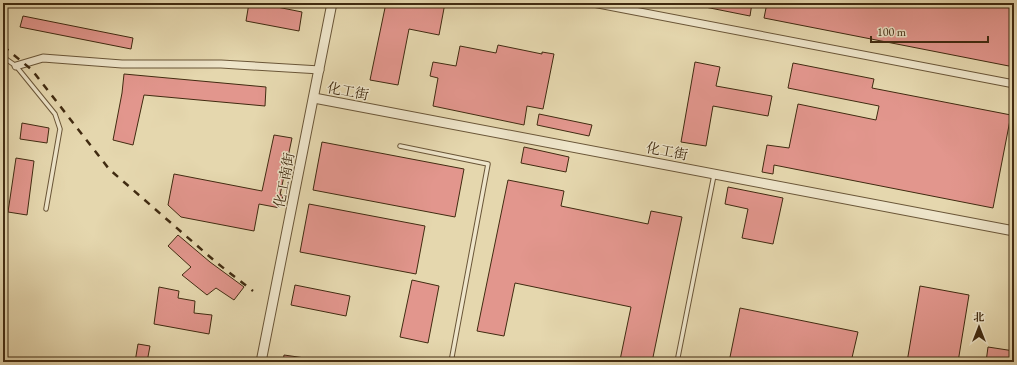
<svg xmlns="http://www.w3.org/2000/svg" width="1017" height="365" font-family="'EB Garamond','Noto Serif SC',serif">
  <rect width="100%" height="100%" fill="#e5d7ae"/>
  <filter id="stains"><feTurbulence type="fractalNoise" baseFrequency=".005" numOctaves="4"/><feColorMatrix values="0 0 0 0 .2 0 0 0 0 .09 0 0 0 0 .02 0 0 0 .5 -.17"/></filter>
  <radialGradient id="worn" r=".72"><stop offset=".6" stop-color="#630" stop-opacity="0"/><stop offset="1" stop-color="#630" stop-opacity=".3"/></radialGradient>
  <g fill="#e2968d" stroke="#412b11">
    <polygon points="249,3 273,3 272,6 302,12 299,31 246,21"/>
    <polygon points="386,3 445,3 439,35 409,29 398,85 370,80"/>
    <polygon points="700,3 752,3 750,16 700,6"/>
    <polygon points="767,3 1014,3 1014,67 764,18"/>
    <polygon points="23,16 133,38 131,49 20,27"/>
    <polygon points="498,45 542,54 542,52 554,54 543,109 527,106 524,125 433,106 438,78 430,76 433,62 456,66 460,46 496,53"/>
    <polygon points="695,62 720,67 716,86 772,96 768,116 713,106 706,146 681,142"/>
    <polygon points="793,63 874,79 872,88 1011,115 993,208 774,165 773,174 762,172 767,145 789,148 798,104 876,120 879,106 788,88"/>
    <polygon points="124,74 266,87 265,106 144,95 133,145 113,140 122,93"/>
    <polygon points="539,114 592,125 589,136 537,125"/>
    <polygon points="22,123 49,128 47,143 20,139"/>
    <polygon points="274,135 292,138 280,195 283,195 280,208 259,204 254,231 181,217 168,205 174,174 262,191"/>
    <polygon points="322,142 464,169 455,217 313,190"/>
    <polygon points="524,147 569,157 566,172 521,163"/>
    <polygon points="16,158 34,161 27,215 8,212"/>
    <polygon points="508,180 564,191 561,206 648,224 651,211 682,217 652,362 629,362 620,360 631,307 515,283 504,336 477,331"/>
    <polygon points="728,187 783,198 773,244 742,238 748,209 725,204"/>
    <polygon points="309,204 425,226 416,274 300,252"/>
    <polygon points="178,235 210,262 244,287 234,300 216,288 207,295 182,275 191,267 168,246"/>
    <polygon points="412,280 439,286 428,343 400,337"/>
    <polygon points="295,285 350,296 346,316 291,305"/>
    <polygon points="920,286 969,295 958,362 907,362"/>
    <polygon points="159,287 179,291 178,298 195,301 194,313 212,315 209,334 154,324"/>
    <polygon points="740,308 858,332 851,362 729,362"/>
    <polygon points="138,344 150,346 147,362 135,362"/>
    <polygon points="988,347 1014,351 1013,362 986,362"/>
    <polygon points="284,355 305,358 305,362 283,362"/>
  </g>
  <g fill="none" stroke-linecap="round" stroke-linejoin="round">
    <defs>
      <g id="service">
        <polyline points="3,57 16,66 55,114 60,129 46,209"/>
        <polyline points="400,146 488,164 451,362"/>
        <polyline points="677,362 714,175"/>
      </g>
      <g id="minor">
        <polyline points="593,3 1014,84"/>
        <polyline points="16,66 43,58 122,64 221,64 320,70"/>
      </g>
      <g id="tertiary">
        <polyline points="314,98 1014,231"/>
        <polyline points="261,362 332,3"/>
      </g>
    </defs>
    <use href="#service" stroke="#6a5638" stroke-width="5.5"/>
    <use href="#minor" stroke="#6a5638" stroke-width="9"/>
    <use href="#tertiary" stroke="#6a5638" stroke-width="11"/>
    <use href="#service" stroke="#eee5ca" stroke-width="3.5"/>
    <use href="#minor" stroke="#eee5ca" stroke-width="7"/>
    <use href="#tertiary" stroke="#eee5ca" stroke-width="9"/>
    <polyline stroke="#412b11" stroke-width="2.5" stroke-dasharray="7 7" stroke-linecap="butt" points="3,46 32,70 109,169 217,263 253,291"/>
  </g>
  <g text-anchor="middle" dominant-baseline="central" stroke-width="3" stroke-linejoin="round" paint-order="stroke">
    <g font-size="14" fill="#412b11" stroke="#eee5ca">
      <text transform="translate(348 91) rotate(11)">化工街</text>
      <text transform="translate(667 151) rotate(11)">化工街</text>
      <text transform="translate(284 180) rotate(-79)">化工南街</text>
    </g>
  </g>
  <rect width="1017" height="365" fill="none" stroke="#e5d7ae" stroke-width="16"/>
  <rect x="4" y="4" width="1009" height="357" fill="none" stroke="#412b11" stroke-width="2"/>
  <rect x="8" y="8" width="1001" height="349" fill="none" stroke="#412b11"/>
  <g transform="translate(979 327)" stroke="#eee5ca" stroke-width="3" paint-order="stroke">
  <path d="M0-3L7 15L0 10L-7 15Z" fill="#412b11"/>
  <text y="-6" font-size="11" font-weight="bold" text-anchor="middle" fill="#412b11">北</text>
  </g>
  <path d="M871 36v6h117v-6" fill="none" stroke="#412b11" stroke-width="2"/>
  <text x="877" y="36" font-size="12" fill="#412b11" stroke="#eee5ca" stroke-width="3" paint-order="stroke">100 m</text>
  <rect width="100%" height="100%" filter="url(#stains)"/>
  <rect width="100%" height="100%" fill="url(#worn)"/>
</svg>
